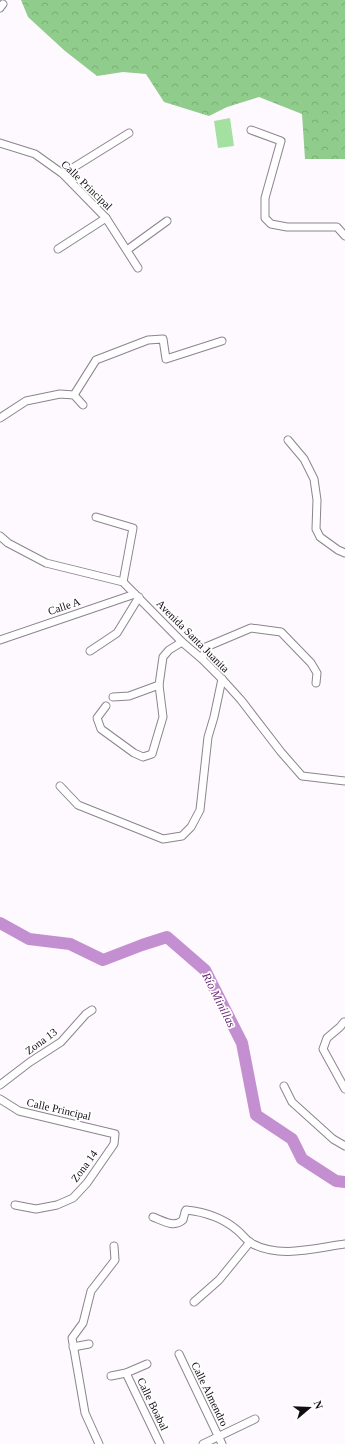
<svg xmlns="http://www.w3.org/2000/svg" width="345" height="1444" font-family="'Times New Roman',serif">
  <defs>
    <pattern id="forest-crowns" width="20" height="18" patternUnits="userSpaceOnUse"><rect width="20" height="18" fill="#90cc8b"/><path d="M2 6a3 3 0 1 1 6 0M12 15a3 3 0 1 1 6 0" fill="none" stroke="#7bae77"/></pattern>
  </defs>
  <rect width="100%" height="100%" fill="#fef8ff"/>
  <polygon fill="url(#forest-crowns)" points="21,0 345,0 345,159 305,159 302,114 259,97 227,107 209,116 164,102 146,74 123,72 97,76 65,51 28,17"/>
  <polygon fill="#a4e09f" points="230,118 234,146 218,148 214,121"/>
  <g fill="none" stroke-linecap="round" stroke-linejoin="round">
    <polyline stroke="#c48fd0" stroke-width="12" points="0,923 29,939 70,944 103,960 142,945 167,937 205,970 242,1043 256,1115 292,1139 302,1159 336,1181 345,1182"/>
    <defs>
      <g id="street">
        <polyline points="0,8 3,4"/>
        <polyline points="251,130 281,141 265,198 265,218 271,224 287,227 337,227 345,236"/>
        <polyline points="0,143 35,154 63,174 106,218 138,268"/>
        <polyline points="63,174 129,133"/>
        <polyline points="58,249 106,218"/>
        <polyline points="127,250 167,221"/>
        <polyline points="74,395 96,360 148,340 163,339 166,359 222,341"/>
        <polyline points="0,418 26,401 60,394 74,395 83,405"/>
        <polyline points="288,440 304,459 314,479 317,500 316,529 320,537 338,550 345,553"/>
        <polyline points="96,517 133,528 123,582"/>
        <polyline points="0,536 8,543 46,563 123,582 182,642 202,659 222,679 241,700 281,752 302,776 345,781"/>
        <polyline points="0,640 135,594"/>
        <polyline points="90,651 117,633 139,597"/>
        <polyline points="202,659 206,647 251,628 281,632 311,663 317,673 316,683"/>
        <polyline points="113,697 129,696 159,685"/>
        <polyline points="106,706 97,718 101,729 134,753 143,757 152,754 163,717 159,685 163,657 169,650 182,642"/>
        <polyline points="60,786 78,805 163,839 182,836 191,827 200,810 208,737 214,717 222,679"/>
        <polyline points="344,1022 340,1027 327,1038 323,1049 345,1089"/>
        <polyline points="0,1085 30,1062 61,1042 86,1014 92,1010"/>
        <polyline points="284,1086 292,1102 333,1139 345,1146"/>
        <polyline points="0,1099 19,1111 115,1134 114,1144 87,1183 73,1198 57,1205 36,1209 15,1205"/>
        <path d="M153 1217C163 1221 174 1228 183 1220L185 1212 186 1210C205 1212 223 1218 237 1230 242 1234 246 1240 251 1243 279 1259 315 1248 345 1244"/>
        <polyline points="194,1302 219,1280 250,1242"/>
        <polyline points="73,1347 89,1344"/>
        <polyline points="179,1354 222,1444"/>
        <polyline points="126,1373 160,1444"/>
        <polyline points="111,1376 126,1373 147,1364"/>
        <polyline points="99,1444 85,1413 72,1338 83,1323 91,1291 115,1260 114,1246"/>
        <polyline points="203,1444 255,1419"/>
      </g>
    </defs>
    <use href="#street" stroke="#8c848e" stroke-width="9"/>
    <use href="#street" stroke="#fff" stroke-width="7"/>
  </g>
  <g text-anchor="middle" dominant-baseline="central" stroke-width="3.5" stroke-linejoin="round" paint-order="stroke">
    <g font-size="11" fill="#110e11" stroke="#fff">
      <text transform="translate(87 185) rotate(44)">Calle Principal</text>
      <text transform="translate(64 606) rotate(-19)">Calle A</text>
      <text transform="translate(193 636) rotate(45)">Avenida Santa Juanita</text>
      <text transform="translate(41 1041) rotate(-36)">Zona 13</text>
      <text transform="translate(59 1109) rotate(13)">Calle Principal</text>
      <text transform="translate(84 1166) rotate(-54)">Zona 14</text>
      <text transform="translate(210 1394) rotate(64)">Calle Almendro</text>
      <text transform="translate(153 1404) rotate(64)">Calle Boabal</text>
    </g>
    <g font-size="12" font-style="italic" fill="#6b2b79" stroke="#fff">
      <text transform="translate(219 1000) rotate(63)">Río Minillas</text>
    </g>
  </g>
  <g transform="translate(309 1408) rotate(71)" stroke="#ffffff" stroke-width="3" paint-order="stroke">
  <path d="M0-3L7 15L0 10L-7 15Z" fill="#110e11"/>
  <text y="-6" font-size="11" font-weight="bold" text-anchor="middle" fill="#110e11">N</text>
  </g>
</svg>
